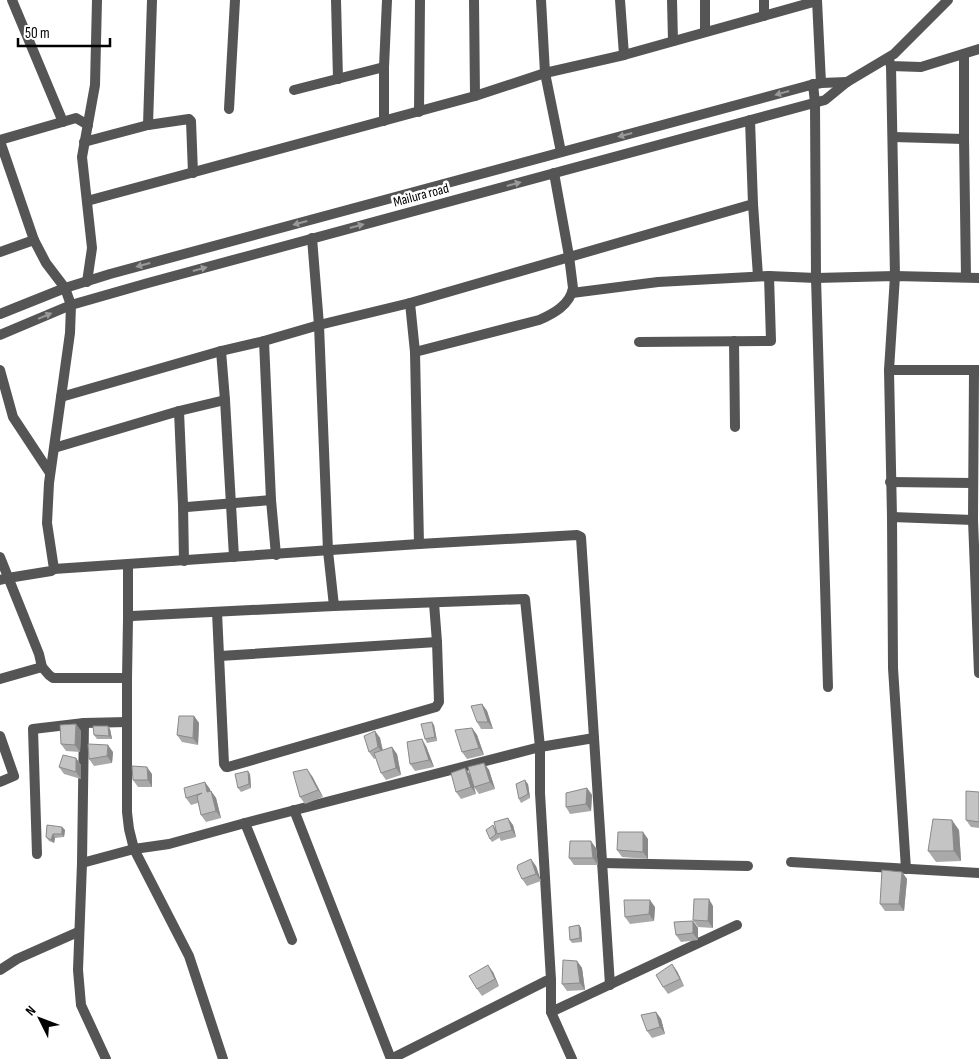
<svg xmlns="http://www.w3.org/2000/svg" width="979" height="1059" font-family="'Sofia Sans Condensed',sans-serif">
  <rect width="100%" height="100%" fill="#fff"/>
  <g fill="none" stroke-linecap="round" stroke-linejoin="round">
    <g stroke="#555" stroke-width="10">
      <polyline points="12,0 63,122"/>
      <polyline points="336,0 338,79"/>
      <polyline points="474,0 475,96"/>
      <polyline points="541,0 545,73 561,152"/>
      <polyline points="620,0 624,55"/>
      <polyline points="672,0 673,41"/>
      <polyline points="705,0 705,32"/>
      <polyline points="817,0 821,83"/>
      <polyline points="764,16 764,0"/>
      <polyline points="964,54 964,139 966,277"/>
      <polyline points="889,60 891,66 921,67 979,49"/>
      <polyline points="891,66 895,276 889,370 892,517 893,668 906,869"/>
      <polyline points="813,84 815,103 816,278 828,687"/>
      <polyline points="294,90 384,67"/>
      <polyline points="229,109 235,0"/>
      <polyline points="419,112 420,0"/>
      <polyline points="384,121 384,67 387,0"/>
      <polyline points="148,125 152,0"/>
      <polyline points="893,137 964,139"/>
      <polyline points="0,140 76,118 88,125"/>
      <polyline points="0,141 34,240 46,263 65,288 71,305 70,333 49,483 47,523 54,569 51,571 8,578 0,580"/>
      <polyline points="84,142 148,125 189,119 191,121 193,173"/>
      <polyline points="87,201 475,96 545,73 624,55 817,1"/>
      <polyline points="753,204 758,276"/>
      <polyline points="312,238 319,325 328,551 334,606 525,599 540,747 540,793 551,980"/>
      <polyline points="0,252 34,240"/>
      <polyline points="87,282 92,248 82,157 95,85 97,0"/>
      <polyline points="572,293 658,282 769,276 816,278 895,276 979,278"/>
      <polyline points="410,303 415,352 419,544"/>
      <polyline points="264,341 271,500 276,555"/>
      <polyline points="734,341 735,427"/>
      <polyline points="639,342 771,341 769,276"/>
      <path d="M415 352 539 320C553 314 570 305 573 288L569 256 554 173"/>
      <polyline points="0,370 13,417 50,473"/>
      <polyline points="889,370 979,370"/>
      <polyline points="974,370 973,520 979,673"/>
      <polyline points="61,397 221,351 264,341 319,325 410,303 753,204 750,120"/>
      <polyline points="225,400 234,557"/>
      <polyline points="179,411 183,505 187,507 271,500"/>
      <polyline points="54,448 179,411 225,400 221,351"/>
      <polyline points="890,482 973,483"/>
      <polyline points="183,505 184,561"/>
      <polyline points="892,517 973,520"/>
      <polyline points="0,557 39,654 42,667 0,679"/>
      <polyline points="54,569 419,544 577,535 581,537 610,985"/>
      <polyline points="217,612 224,764 226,767 228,767 436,707 439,702 437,642 434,603"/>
      <polyline points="128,619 128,565"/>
      <polyline points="220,656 437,642"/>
      <polyline points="42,667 49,675 53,678 127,678"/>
      <polyline points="84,723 82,863 78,970 81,1005 106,1059"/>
      <polyline points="0,736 14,776 0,782"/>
      <polyline points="294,810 391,1059"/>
      <polyline points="245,823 292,940"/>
      <polyline points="37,854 33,729 84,723 127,722"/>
      <polyline points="791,862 979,873"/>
      <polyline points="82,863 134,849 169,844 245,823 540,747 594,738"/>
      <polyline points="602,863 748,866"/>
      <polyline points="0,970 17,959 78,932"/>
      <polyline points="551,1012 737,925"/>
      <polyline points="223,1059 189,956 134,849 129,829 127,812 127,678 128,619 132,616 334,606"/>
      <polyline points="391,1059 546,981 551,980 551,1012 572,1059"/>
    </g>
    <g stroke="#555" stroke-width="10">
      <polyline points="0,314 65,288 110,274 807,86 821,83 847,82"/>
      <polyline points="0,335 71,305 148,283 825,100 847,82 894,54 948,0"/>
    </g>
  </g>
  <g fill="#a9a9a9">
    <polygon points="482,704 487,711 493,729 481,729 477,722"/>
    <polygon points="194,716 199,723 198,745 182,742 177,735"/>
    <polygon points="76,724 81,731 80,752 66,751 61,744"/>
    <polygon points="434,725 437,741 427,743 425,739"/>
    <polygon points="472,728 477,735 484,755 467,759 462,752"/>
    <polygon points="110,729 112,739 97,739 94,735"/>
    <polygon points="375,731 380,738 383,750 397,754 401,775 386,780 381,773 376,758 374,759 369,752"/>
    <polygon points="426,746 434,767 415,771 410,764"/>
    <polygon points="113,752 112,763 94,766 89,759"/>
    <polygon points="76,758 81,765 81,779 64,774 59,767"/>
    <polygon points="484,763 489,770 495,789 479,794 474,787 476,794 461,799 456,792 465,768 470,774"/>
    <polygon points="152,774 152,787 138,787 133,780"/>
    <polygon points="250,774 251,788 241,792 238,788"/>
    <polygon points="312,776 323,797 305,804 300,797"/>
    <polygon points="528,784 530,798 521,803 519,799"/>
    <polygon points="587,788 592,795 591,811 570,814 566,807"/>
    <polygon points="210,789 210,791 211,791 216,798 221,818 206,822 201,815 198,803 191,805 186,798"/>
    <polygon points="979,792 979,828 971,827 966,820"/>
    <polygon points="493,825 495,828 513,825 516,837 501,841 499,837 499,838 492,842 490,839"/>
    <polygon points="62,827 65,830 64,837 55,838 54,843 49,841 46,837"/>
    <polygon points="959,830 961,861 936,862 928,851"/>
    <polygon points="648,839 648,859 622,857 617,850"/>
    <polygon points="596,848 598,865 574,865 569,858"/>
    <polygon points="536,866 541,881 527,886 522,879"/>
    <polygon points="902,872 907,879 904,911 885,911 880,904"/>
    <polygon points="713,906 713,928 698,927 693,920"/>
    <polygon points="655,907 654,921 630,924 625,917"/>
    <polygon points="693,921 698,928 698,940 681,942 676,935"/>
    <polygon points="579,925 581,928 582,942 572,943 570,940"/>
    <polygon points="577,961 582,968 585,990 567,991 562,984"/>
    <polygon points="677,971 684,986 668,994 663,987"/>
    <polygon points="493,972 499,986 482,996 477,989"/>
    <polygon points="656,1012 661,1019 665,1034 652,1038 647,1031"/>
  </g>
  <g fill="#898989">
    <polygon points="482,704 487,711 493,729 488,722"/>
    <polygon points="194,716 199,723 198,745 193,738"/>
    <polygon points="432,722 434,725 437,741 435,737"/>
    <polygon points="76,724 81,731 80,752 75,745"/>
    <polygon points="108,726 110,729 112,739 109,736"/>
    <polygon points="472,728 477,735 484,755 479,748"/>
    <polygon points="375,731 380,738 383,754 378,747"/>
    <polygon points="422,739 426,746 434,767 429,760"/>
    <polygon points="108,745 113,752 112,763 107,756"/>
    <polygon points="392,747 397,754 401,775 396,768"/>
    <polygon points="76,758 81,765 81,779 76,772"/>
    <polygon points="484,763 489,770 495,789 490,782"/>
    <polygon points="147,767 152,774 152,787 148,780"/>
    <polygon points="465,768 470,775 476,794 471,787"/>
    <polygon points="307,769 312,776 323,797 318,790"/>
    <polygon points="248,771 250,774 251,788 249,784"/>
    <polygon points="525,780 528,784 530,798 528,794"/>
    <polygon points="205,782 210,789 212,799 207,792"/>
    <polygon points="587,788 592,795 591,811 586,804"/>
    <polygon points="211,791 216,798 221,818 216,811"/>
    <polygon points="508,818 513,825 516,837 512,830"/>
    <polygon points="952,820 959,830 961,861 954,851"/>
    <polygon points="62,827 65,830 64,837 62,834"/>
    <polygon points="643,832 648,839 648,859 643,852"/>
    <polygon points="53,834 55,838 54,843 51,840"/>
    <polygon points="591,841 596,848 598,865 593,858"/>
    <polygon points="531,859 536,866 541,881 536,874"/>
    <polygon points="902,872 907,879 904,911 899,904"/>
    <polygon points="709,899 713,906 713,928 708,921"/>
    <polygon points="650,900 655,907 654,921 649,914"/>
    <polygon points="693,921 698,928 698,940 693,933"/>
    <polygon points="579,925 581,928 582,942 580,938"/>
    <polygon points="577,961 582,968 585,990 580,983"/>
    <polygon points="672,964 677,971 684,986 680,979"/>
    <polygon points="488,965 493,972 499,986 495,979"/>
    <polygon points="656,1012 661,1019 665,1034 660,1027"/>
  </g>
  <g fill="#c4c4c4" stroke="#898989">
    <polygon points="482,704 488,722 477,722 471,706"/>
    <polygon points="179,716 194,716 193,738 177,735"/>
    <polygon points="432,722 435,737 425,739 421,724"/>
    <polygon points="76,724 75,745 61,744 60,725"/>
    <polygon points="93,726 108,726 109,736 94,735"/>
    <polygon points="472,728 479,748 462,752 455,730"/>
    <polygon points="375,731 378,747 369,752 364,736"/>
    <polygon points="422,739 429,760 410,764 407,742"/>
    <polygon points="88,744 108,745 107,756 89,759"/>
    <polygon points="392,747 396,768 381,773 374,753"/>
    <polygon points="63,755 76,758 76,772 59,767"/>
    <polygon points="484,763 490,782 474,787 468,767"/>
    <polygon points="132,766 147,767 148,780 133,780"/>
    <polygon points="465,768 471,787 456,792 451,773"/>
    <polygon points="307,769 318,790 300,797 293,772"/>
    <polygon points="248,771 249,784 238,788 235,774"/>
    <polygon points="525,780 528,794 519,799 516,784"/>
    <polygon points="205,782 207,792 211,791 216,811 201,815 197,796 202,793 186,798 184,788"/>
    <polygon points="587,788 586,804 566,807 566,793"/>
    <polygon points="966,791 979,792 979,822 966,820"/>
    <polygon points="508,818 512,830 497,834 494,822"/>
    <polygon points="933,819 952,820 954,851 928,851"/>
    <polygon points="47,825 62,827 62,834 53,834 51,840 46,837"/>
    <polygon points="493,825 496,834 490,839 486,830"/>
    <polygon points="618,832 643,832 643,852 617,850"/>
    <polygon points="570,841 591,841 593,858 569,858"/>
    <polygon points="531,859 536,874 522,879 517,868 518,865"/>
    <polygon points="882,870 902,872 899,904 880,904"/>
    <polygon points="694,899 709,899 708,921 693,920"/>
    <polygon points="624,900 650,900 649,914 625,917"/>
    <polygon points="693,921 693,933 676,935 674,922"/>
    <polygon points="579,925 580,938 570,940 569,927"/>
    <polygon points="563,960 577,961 580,983 562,984"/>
    <polygon points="672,964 680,979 663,987 656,975"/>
    <polygon points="488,965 495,979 477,989 469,976"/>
    <polygon points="656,1012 660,1027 647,1031 641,1015"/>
  </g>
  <defs><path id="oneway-solid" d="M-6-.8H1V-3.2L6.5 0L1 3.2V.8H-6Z" transform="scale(1.25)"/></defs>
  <g fill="#999">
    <use href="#oneway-solid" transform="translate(782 93) rotate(164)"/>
    <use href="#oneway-solid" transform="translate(625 135) rotate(165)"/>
    <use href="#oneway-solid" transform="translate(514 184) rotate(-15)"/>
    <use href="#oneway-solid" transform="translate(300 223) rotate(165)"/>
    <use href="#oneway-solid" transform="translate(357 226) rotate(-15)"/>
    <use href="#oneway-solid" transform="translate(143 265) rotate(165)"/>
    <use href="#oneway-solid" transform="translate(200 269) rotate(-15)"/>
    <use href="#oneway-solid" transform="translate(45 316) rotate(-23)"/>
  </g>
  <g text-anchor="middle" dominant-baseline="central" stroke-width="5" stroke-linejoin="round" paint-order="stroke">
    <g font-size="14" fill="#000" stroke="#fff">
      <text transform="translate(421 195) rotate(-15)">Mailura road</text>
    </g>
  </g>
  <g transform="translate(40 1019) rotate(312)" stroke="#ffffff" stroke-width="4" paint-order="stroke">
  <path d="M0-4L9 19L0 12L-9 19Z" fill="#000000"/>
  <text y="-8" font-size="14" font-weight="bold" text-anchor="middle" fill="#000000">N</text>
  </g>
  <path d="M18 38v8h92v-8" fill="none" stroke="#000000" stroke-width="2.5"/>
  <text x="25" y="38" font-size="15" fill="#000000" stroke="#ffffff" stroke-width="4" paint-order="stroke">50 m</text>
</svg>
